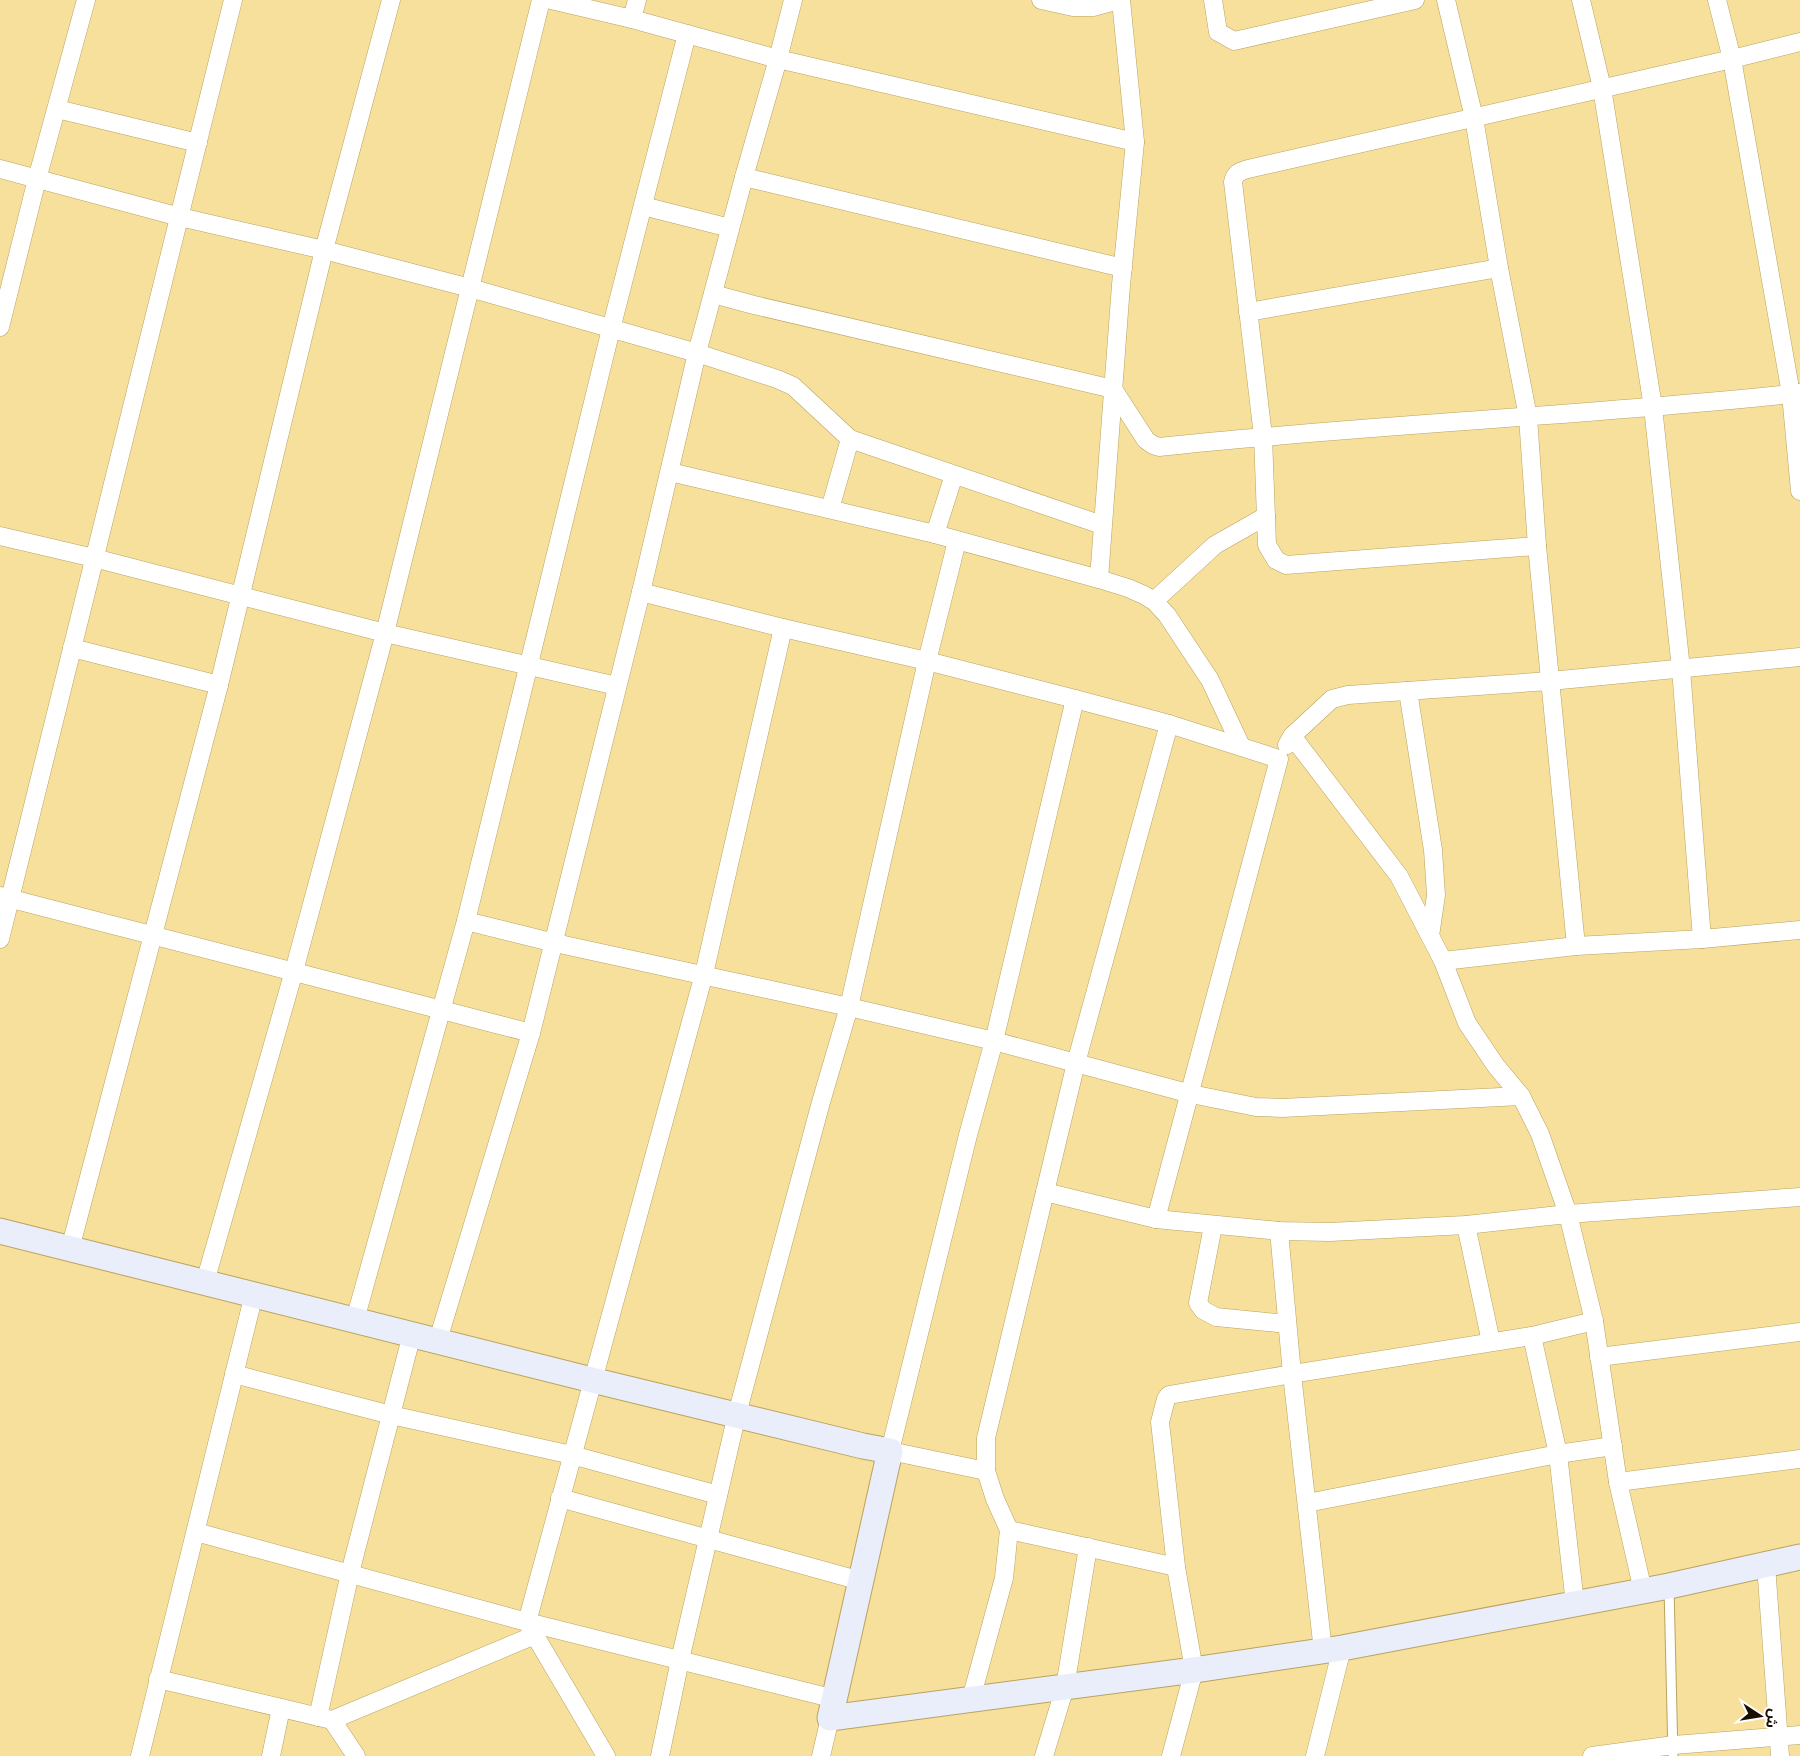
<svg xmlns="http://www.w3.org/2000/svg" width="1800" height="1756" font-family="Roboto,'Noto Sans Arabic',sans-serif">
  <rect width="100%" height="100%" fill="#f7e09b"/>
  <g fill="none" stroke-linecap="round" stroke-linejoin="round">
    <defs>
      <polyline id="lane" points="1669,1587 1673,1756"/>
      <g id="street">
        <polyline points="551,0 632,19 778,59 1135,142"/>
        <polyline points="1041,0 1073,7 1093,7 1119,0"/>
        <polyline points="1213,0 1218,32 1234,41 1415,0"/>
        <polyline points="1446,0 1474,118 1499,268 1528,417 1537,546 1576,946"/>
        <polyline points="1581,0 1602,88 1653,407 1681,669 1702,939"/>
        <polyline points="1717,0 1732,59 1791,394 1800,491"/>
        <polyline points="632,19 637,0"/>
        <polyline points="57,109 198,143"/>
        <polyline points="0,169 180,217 324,250 470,288 697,353 777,379 793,386 850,439 1102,525"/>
        <polyline points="744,177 1123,268"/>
        <polyline points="643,206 730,228"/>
        <path d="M713 294 754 305 1113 389 1146 440 1153 445 1159 447C1372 424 1587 416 1800 393"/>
        <polyline points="1248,312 1499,268"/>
        <polyline points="0,327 37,179 86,0"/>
        <polyline points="670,472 935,534 1099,579 1128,588 1144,595 1154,601 1167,615 1210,680 1241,746"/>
        <polyline points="830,509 850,439"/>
        <polyline points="935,534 954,475"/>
        <polyline points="0,536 94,558 385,633 617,686"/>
        <path d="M1537 546 1286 565 1276 560 1267 545 1263 436 1233 182C1235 173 1239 172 1248 169L1732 59 1800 42"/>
        <polyline points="1099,579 1121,285 1135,142 1121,0"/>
        <polyline points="641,592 783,628 927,661 1075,699 1169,724 1279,759 1156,1219 1045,1192 986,1438 986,1471 995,1499 1009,1530 1004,1578 971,1699"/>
        <polyline points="1154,601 1215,545 1266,516"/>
        <polyline points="72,648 219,685"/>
        <polyline points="1408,691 1433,850 1436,895 1430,936"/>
        <polyline points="1292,736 1399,876 1443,961 1467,1023 1496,1066 1521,1096 1540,1134 1568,1214 1594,1321 1618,1482 1643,1591"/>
        <polyline points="1287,745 1292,736 1332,699 1348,695 1550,681 1800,657"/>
        <path d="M0 896C177 942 354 987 531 1033"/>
        <polyline points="466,921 555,943 849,1007 994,1041 1191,1094 1256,1107 1282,1108 1521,1096"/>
        <polyline points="0,939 233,0"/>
        <polyline points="1443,961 1576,946 1702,939 1800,930"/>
        <polyline points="1045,1192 1076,1063 1169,724"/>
        <polyline points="1156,1219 1279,1231 1330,1232 1466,1225 1568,1214 1800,1197"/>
        <polyline points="1466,1225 1491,1342"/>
        <polyline points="1213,1226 1198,1303 1203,1310 1216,1317 1287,1324"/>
        <polyline points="1279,1231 1292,1374 1323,1651"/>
        <polyline points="70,1249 219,685 324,250 391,0"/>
        <polyline points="205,1282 294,971 385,633 541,0"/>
        <polyline points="355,1320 466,921 611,329 687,34"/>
        <polyline points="1532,1336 1558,1454 1575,1604"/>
        <polyline points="438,1340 531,1033 641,592 697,353 744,177 778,59 793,0"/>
        <polyline points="1599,1357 1800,1332"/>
        <polyline points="234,1374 391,1415 572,1455 718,1495"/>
        <polyline points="986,1471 890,1451 968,1135 994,1041 1075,699"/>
        <polyline points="1618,1482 1800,1459"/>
        <polyline points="560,1498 861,1581"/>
        <polyline points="1307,1503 1558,1454 1613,1446"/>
        <polyline points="1009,1530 1176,1567"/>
        <polyline points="196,1532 527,1622 835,1699"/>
        <polyline points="1766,1565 1780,1756"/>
        <polyline points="158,1679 332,1720 535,1635"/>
        <polyline points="318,1717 350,1573 412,1334"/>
        <polyline points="332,1720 356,1756"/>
        <polyline points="140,1756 254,1294"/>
        <polyline points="271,1756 281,1708"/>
        <polyline points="606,1756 527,1622 704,974 783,628"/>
        <polyline points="660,1756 680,1660 737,1414 821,1102 849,1007 927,661 957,541"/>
        <polyline points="821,1756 830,1718"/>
        <polyline points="1044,1756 1065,1687 1088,1547"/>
        <polyline points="1171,1756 1194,1670 1176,1567 1160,1422 1166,1399 1169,1395 1292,1374 1532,1336 1594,1321"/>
        <polyline points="1315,1756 1342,1648"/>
        <polyline points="1592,1756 1674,1745 1800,1735"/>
      </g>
      <polyline id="secondary" points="0,1231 592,1380 863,1446 890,1451 830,1718 1194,1670 1342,1648 1669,1586 1800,1557"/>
    </defs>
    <use href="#lane" stroke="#b9a35f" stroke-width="11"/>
    <use href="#street" stroke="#b9a35f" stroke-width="19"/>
    <use href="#secondary" stroke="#b9a35f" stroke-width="27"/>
    <use href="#lane" stroke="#fff" stroke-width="9"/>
    <use href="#street" stroke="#fff" stroke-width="18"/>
    <use href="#secondary" stroke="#eaeefb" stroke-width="25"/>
  </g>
  <g transform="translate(1760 1716) rotate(102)" stroke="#ffffff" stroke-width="4" paint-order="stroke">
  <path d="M0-4L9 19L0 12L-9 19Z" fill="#170e00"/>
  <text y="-8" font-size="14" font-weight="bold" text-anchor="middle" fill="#170e00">ش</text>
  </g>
</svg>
